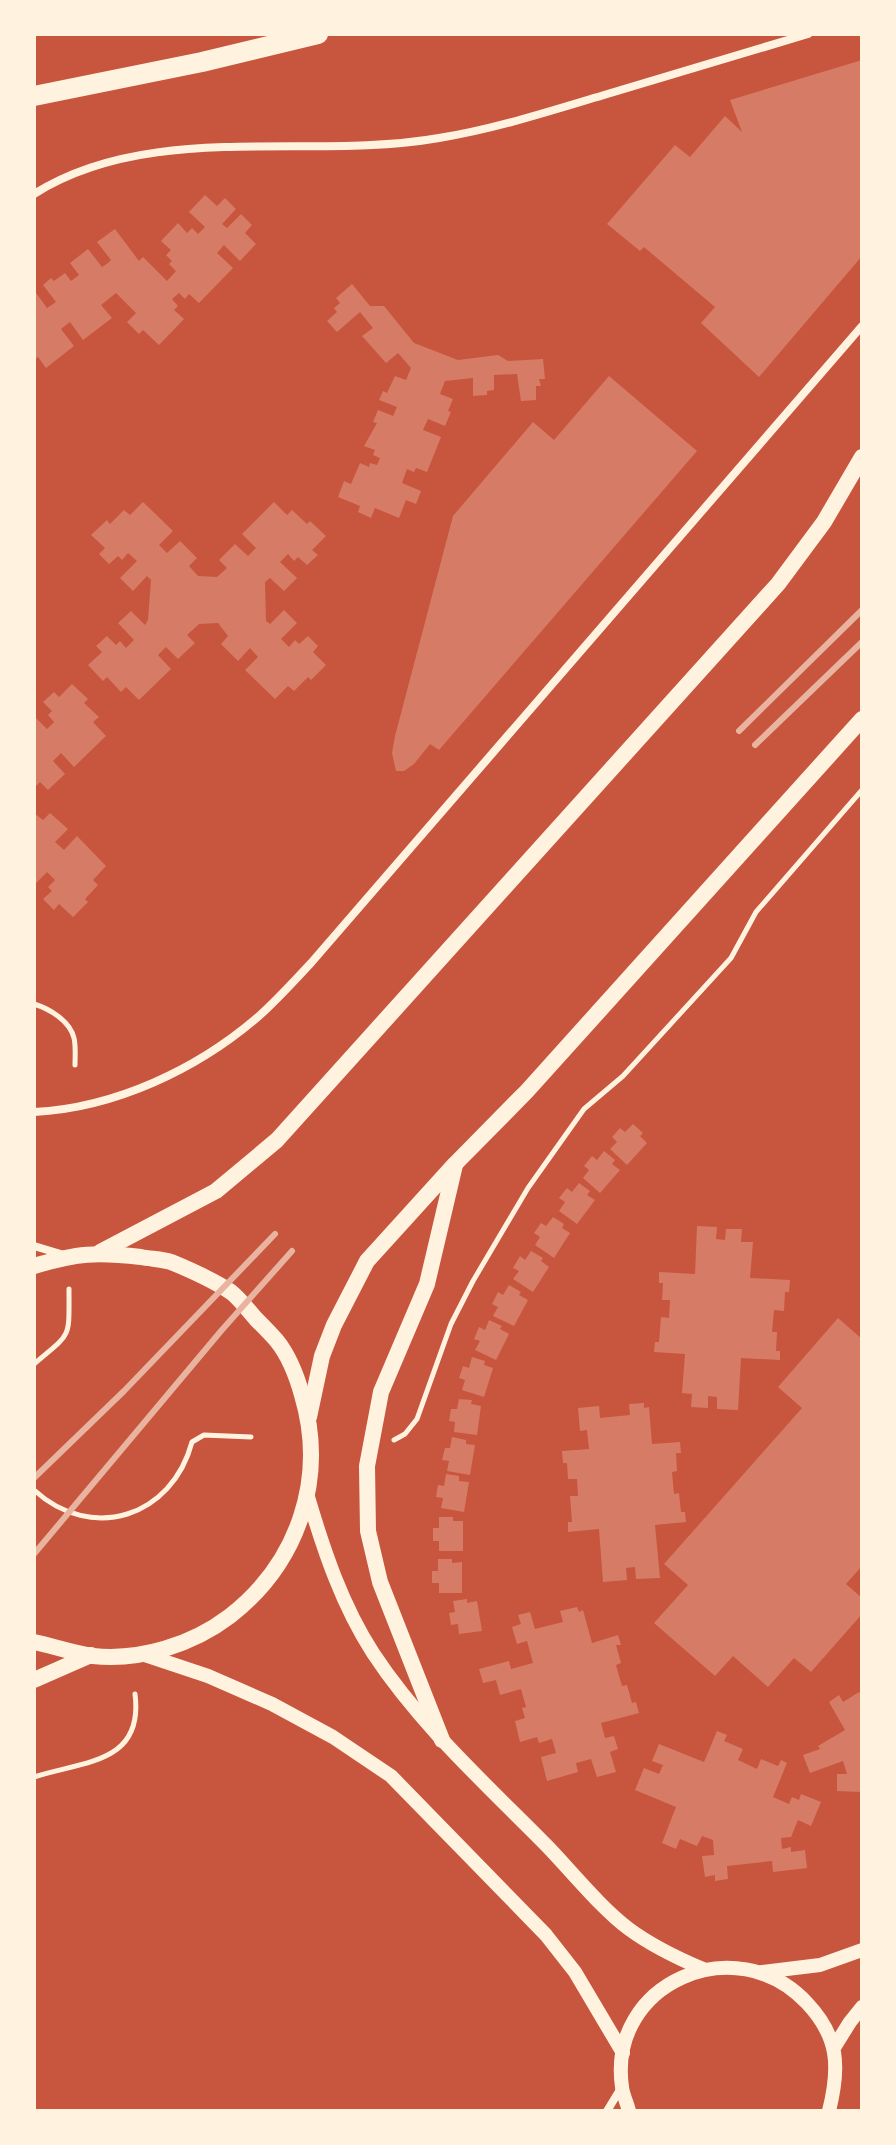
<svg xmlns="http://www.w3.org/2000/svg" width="896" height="2145" font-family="'Work Sans',sans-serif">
  <rect width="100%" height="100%" fill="#c8553d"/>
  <g fill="#d67c66">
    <polygon points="862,60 862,256 759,377 701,323 715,307 644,247 640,251 607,224 675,145 690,157 725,116 742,132 730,100"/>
    <polygon points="205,195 217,206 225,198 236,209 222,224 227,228 241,214 252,225 245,233 256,244 240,261 224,245 217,253 233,268 199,303 189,294 185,299 179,293 172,299 178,306 174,310 184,319 159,345 143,330 139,334 127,322 136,313 116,293 101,305 112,318 83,340 70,322 61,329 74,346 46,368 38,357 34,360 34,290 47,308 56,302 43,285 51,278 54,281 65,273 71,281 79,275 70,263 88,249 102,267 108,263 111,260 97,242 115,229 139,261 143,257 167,281 176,271 169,264 172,261 166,255 171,250 161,241 178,223 187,233 192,228 198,234 205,227 189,212"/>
    <polygon points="352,284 370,306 384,306 414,343 458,360 498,355 508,361 543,359 545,379 539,379 541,386 536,386 536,400 521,401 517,374 494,375 494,390 487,391 487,395 473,396 473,378 445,381 440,394 453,399 448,411 451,412 445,426 428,419 423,430 441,437 427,472 416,468 414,472 407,469 402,483 421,491 416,504 406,500 399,518 375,508 371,518 358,512 360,506 338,497 344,481 351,484 360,463 369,467 370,463 377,465 380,458 373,455 375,450 364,446 377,423 373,422 378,410 393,416 397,407 379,400 383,391 387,393 395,376 406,380 411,368 398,353 386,363 362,336 373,328 360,312 337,332 327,321 337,312 334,308 340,303 336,298"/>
    <polygon points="609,376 697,451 439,750 430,744 414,764 404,771 396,771 392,753 395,736 453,516 533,422 554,440"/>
    <polygon points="143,502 173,531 159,545 167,553 180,541 197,558 189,566 198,576 217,577 227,568 219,560 235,544 248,556 256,548 242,534 274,502 287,515 292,510 307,524 310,521 326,536 312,550 318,555 307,565 298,557 294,561 288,554 280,562 297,578 284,591 270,578 265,582 266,621 270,624 284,610 297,623 281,639 289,647 295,640 299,644 308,636 318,646 313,652 326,665 311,680 308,677 294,691 288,686 275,699 245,670 258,657 250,648 238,661 221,644 228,636 218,623 199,624 187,635 195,643 178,659 166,647 158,655 171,669 139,700 126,687 121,692 107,677 103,681 88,665 102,652 96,646 107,636 116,645 120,641 126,648 134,640 118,623 131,611 145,625 148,620 151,580 147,576 133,591 120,578 137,561 128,553 122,560 118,556 109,564 99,554 105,548 91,535 107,520 110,524 124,510 130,515"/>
    <polygon points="72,684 88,699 84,703 99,717 93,722 106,736 74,767 61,753 53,761 65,774 48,790 40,782 34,788 34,716 47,729 54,722 48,715 52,711 43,702 54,692 59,697"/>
    <polygon points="34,813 43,820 50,813 68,829 55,842 64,850 77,836 106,866 93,880 98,885 85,899 88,902 73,917 59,904 54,910 43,899 52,891 48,887 55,880 47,872 34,885"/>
    <polygon points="633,1124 643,1133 640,1136 647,1143 627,1165 610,1149 617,1142 612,1137 620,1128 625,1132"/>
    <polygon points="604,1151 615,1160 612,1164 620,1170 600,1193 583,1178 589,1170 584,1166 592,1156 597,1160"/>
    <polygon points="579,1183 590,1191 587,1195 595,1200 577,1224 559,1211 565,1202 559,1198 567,1188 572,1192"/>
    <polygon points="553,1217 564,1224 562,1228 570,1233 554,1258 535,1245 540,1237 534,1233 541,1223 546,1226"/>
    <polygon points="697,1226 717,1227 716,1239 725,1240 726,1229 742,1229 741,1242 753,1242 750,1278 790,1280 789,1292 785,1292 784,1311 774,1310 772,1332 777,1332 776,1351 780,1351 780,1360 741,1358 738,1410 717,1409 717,1397 708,1396 708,1408 691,1407 692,1394 682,1393 685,1354 654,1352 655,1342 659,1342 661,1317 669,1318 670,1300 662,1300 663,1283 659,1283 659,1272 695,1274"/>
    <polygon points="531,1251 543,1258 541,1261 549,1267 533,1292 513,1279 519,1271 513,1268 520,1256 525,1260"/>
    <polygon points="509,1285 521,1292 519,1295 528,1300 514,1326 493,1316 498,1307 492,1304 498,1292 503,1295"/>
    <polygon points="838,1318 862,1339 862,1566 846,1584 862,1598 862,1614 811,1672 794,1658 768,1687 733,1656 715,1676 654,1623 688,1585 664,1564 802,1408 778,1387"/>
    <polygon points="489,1320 502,1326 500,1329 509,1334 496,1360 475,1350 480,1341 474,1339 479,1327 485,1330"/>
    <polygon points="472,1357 485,1361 484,1365 493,1368 484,1397 462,1390 465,1380 459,1378 463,1366 469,1368"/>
    <polygon points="459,1399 472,1400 471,1404 481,1406 477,1435 454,1432 455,1422 449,1421 451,1409 457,1409"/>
    <polygon points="644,1403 644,1408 649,1407 652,1444 680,1442 681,1453 676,1453 677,1471 672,1472 674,1494 679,1493 681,1512 685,1512 686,1522 655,1525 660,1578 636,1579 635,1567 626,1568 627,1580 603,1582 599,1529 568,1532 568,1522 572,1522 570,1496 578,1496 577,1479 568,1479 567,1463 563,1463 562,1451 589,1449 587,1430 580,1431 578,1408 599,1406 600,1418 630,1415 629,1404"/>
    <polygon points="452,1437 466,1440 466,1444 475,1445 470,1475 447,1471 449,1461 442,1460 445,1448 450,1448"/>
    <polygon points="446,1474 459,1476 459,1481 469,1482 464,1512 441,1508 443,1498 436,1497 438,1485 444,1486"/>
    <polygon points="439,1517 453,1517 453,1521 463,1521 463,1551 439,1551 439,1541 433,1541 433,1528 439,1528"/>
    <polygon points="438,1559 452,1559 452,1563 462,1562 462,1593 439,1593 439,1583 432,1583 432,1571 438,1571"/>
    <polygon points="467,1599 467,1603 477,1601 482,1631 459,1634 458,1624 451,1625 449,1613 455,1612 453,1601"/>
    <polygon points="577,1607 579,1612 583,1610 592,1643 618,1635 621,1645 616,1645 621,1663 616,1665 622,1686 627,1685 632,1703 636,1702 639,1713 601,1723 605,1738 614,1736 618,1749 610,1752 616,1772 597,1777 591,1759 576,1763 578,1772 547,1781 541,1757 556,1753 552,1739 539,1743 537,1737 520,1742 515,1721 525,1718 522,1708 526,1707 521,1689 500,1695 496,1680 483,1683 479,1669 509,1661 511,1669 533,1663 527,1641 517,1644 512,1627 521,1624 518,1615 530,1612 535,1629 563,1622 560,1611"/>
    <polygon points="859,1692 862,1696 862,1792 837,1791 837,1774 847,1774 843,1761 810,1773 803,1755 820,1749 818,1746 845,1730 829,1702 839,1695 843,1702"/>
    <polygon points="717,1731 727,1735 724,1741 743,1749 738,1760 757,1769 761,1759 778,1766 781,1760 787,1763 773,1797 789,1804 792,1797 799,1800 801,1794 821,1802 811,1826 798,1820 791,1837 781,1838 782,1849 791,1847 791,1852 805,1850 807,1868 773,1872 772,1861 727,1866 728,1879 715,1881 715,1875 705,1877 702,1856 714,1855 713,1840 702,1836 697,1846 680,1839 676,1849 662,1843 676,1807 635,1790 644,1768 659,1774 663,1765 652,1761 659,1744 704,1762"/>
  </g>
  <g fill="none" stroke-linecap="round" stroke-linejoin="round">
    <g stroke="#fff3e0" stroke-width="5">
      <path d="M34 1004C50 1009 70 1021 74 1038 76 1046 75 1057 75 1065"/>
      <path d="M34 1364C72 1332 69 1340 69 1289"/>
      <polyline points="394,1440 405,1434 417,1419 451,1324 473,1281 528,1188 584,1109 623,1076 731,958 756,912 862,790"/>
      <path d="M34 1490C92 1543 172 1517 192 1442L204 1435 251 1437"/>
      <path d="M34 1777C83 1761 144 1764 135 1694"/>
    </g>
    <g stroke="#fff3e0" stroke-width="8">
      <path d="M34 194C151 120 309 161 439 138 495 129 550 111 604 95 672 75 740 55 808 34"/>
      <path d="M34 1112C115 1108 198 1069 259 1016 277 1000 294 981 311 963L862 326"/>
      <polyline points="34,1246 64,1255"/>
      <polyline points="607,2111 621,2088"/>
    </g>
    <g stroke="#fff3e0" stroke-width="14">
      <path d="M308 1497C324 1551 342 1605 373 1653 421 1726 487 1785 548 1847 572 1872 601 1908 629 1929 652 1946 677 1958 703 1969"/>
      <polyline points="142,1654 208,1676 272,1704 333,1737 391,1776 546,1935 575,1972 623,2053"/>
      <polyline points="762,1972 820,1965 862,1950"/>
      <polyline points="835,2046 850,2022 862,2007"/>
      <path d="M629 2111C627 2103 623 2095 622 2087 607 1983 736 1927 807 2003 839 2037 840 2067 829 2111"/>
    </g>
    <g stroke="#fff3e0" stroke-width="16">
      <polyline points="100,1252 216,1191 277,1140 778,584 824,522 862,457"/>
      <path d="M34 1266C78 1253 96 1252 141 1257 151 1259 162 1259 171 1262 188 1269 216 1282 231 1292 240 1299 248 1310 256 1319 263 1326 270 1333 277 1341 289 1356 297 1377 302 1395 327 1479 298 1563 230 1616 192 1645 140 1661 93 1656 73 1653 53 1646 34 1642"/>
      <polyline points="309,1417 322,1356 334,1325 367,1261 455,1164 527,1091 862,719"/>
      <polyline points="34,1680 91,1655"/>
      <polyline points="442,1740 380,1582 368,1531 367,1466 381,1392 427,1284 455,1165"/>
    </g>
    <polyline stroke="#fff3e0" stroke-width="20" points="34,96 202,62 318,34"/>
    <g stroke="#e9b49f" stroke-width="6">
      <polyline points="739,731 862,610"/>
      <polyline points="755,745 862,642"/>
      <polyline points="34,1478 124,1391 275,1234"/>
      <polyline points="34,1554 221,1331 292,1251"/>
    </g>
  </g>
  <rect width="896" height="2145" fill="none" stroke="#fff3e0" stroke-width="72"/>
</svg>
